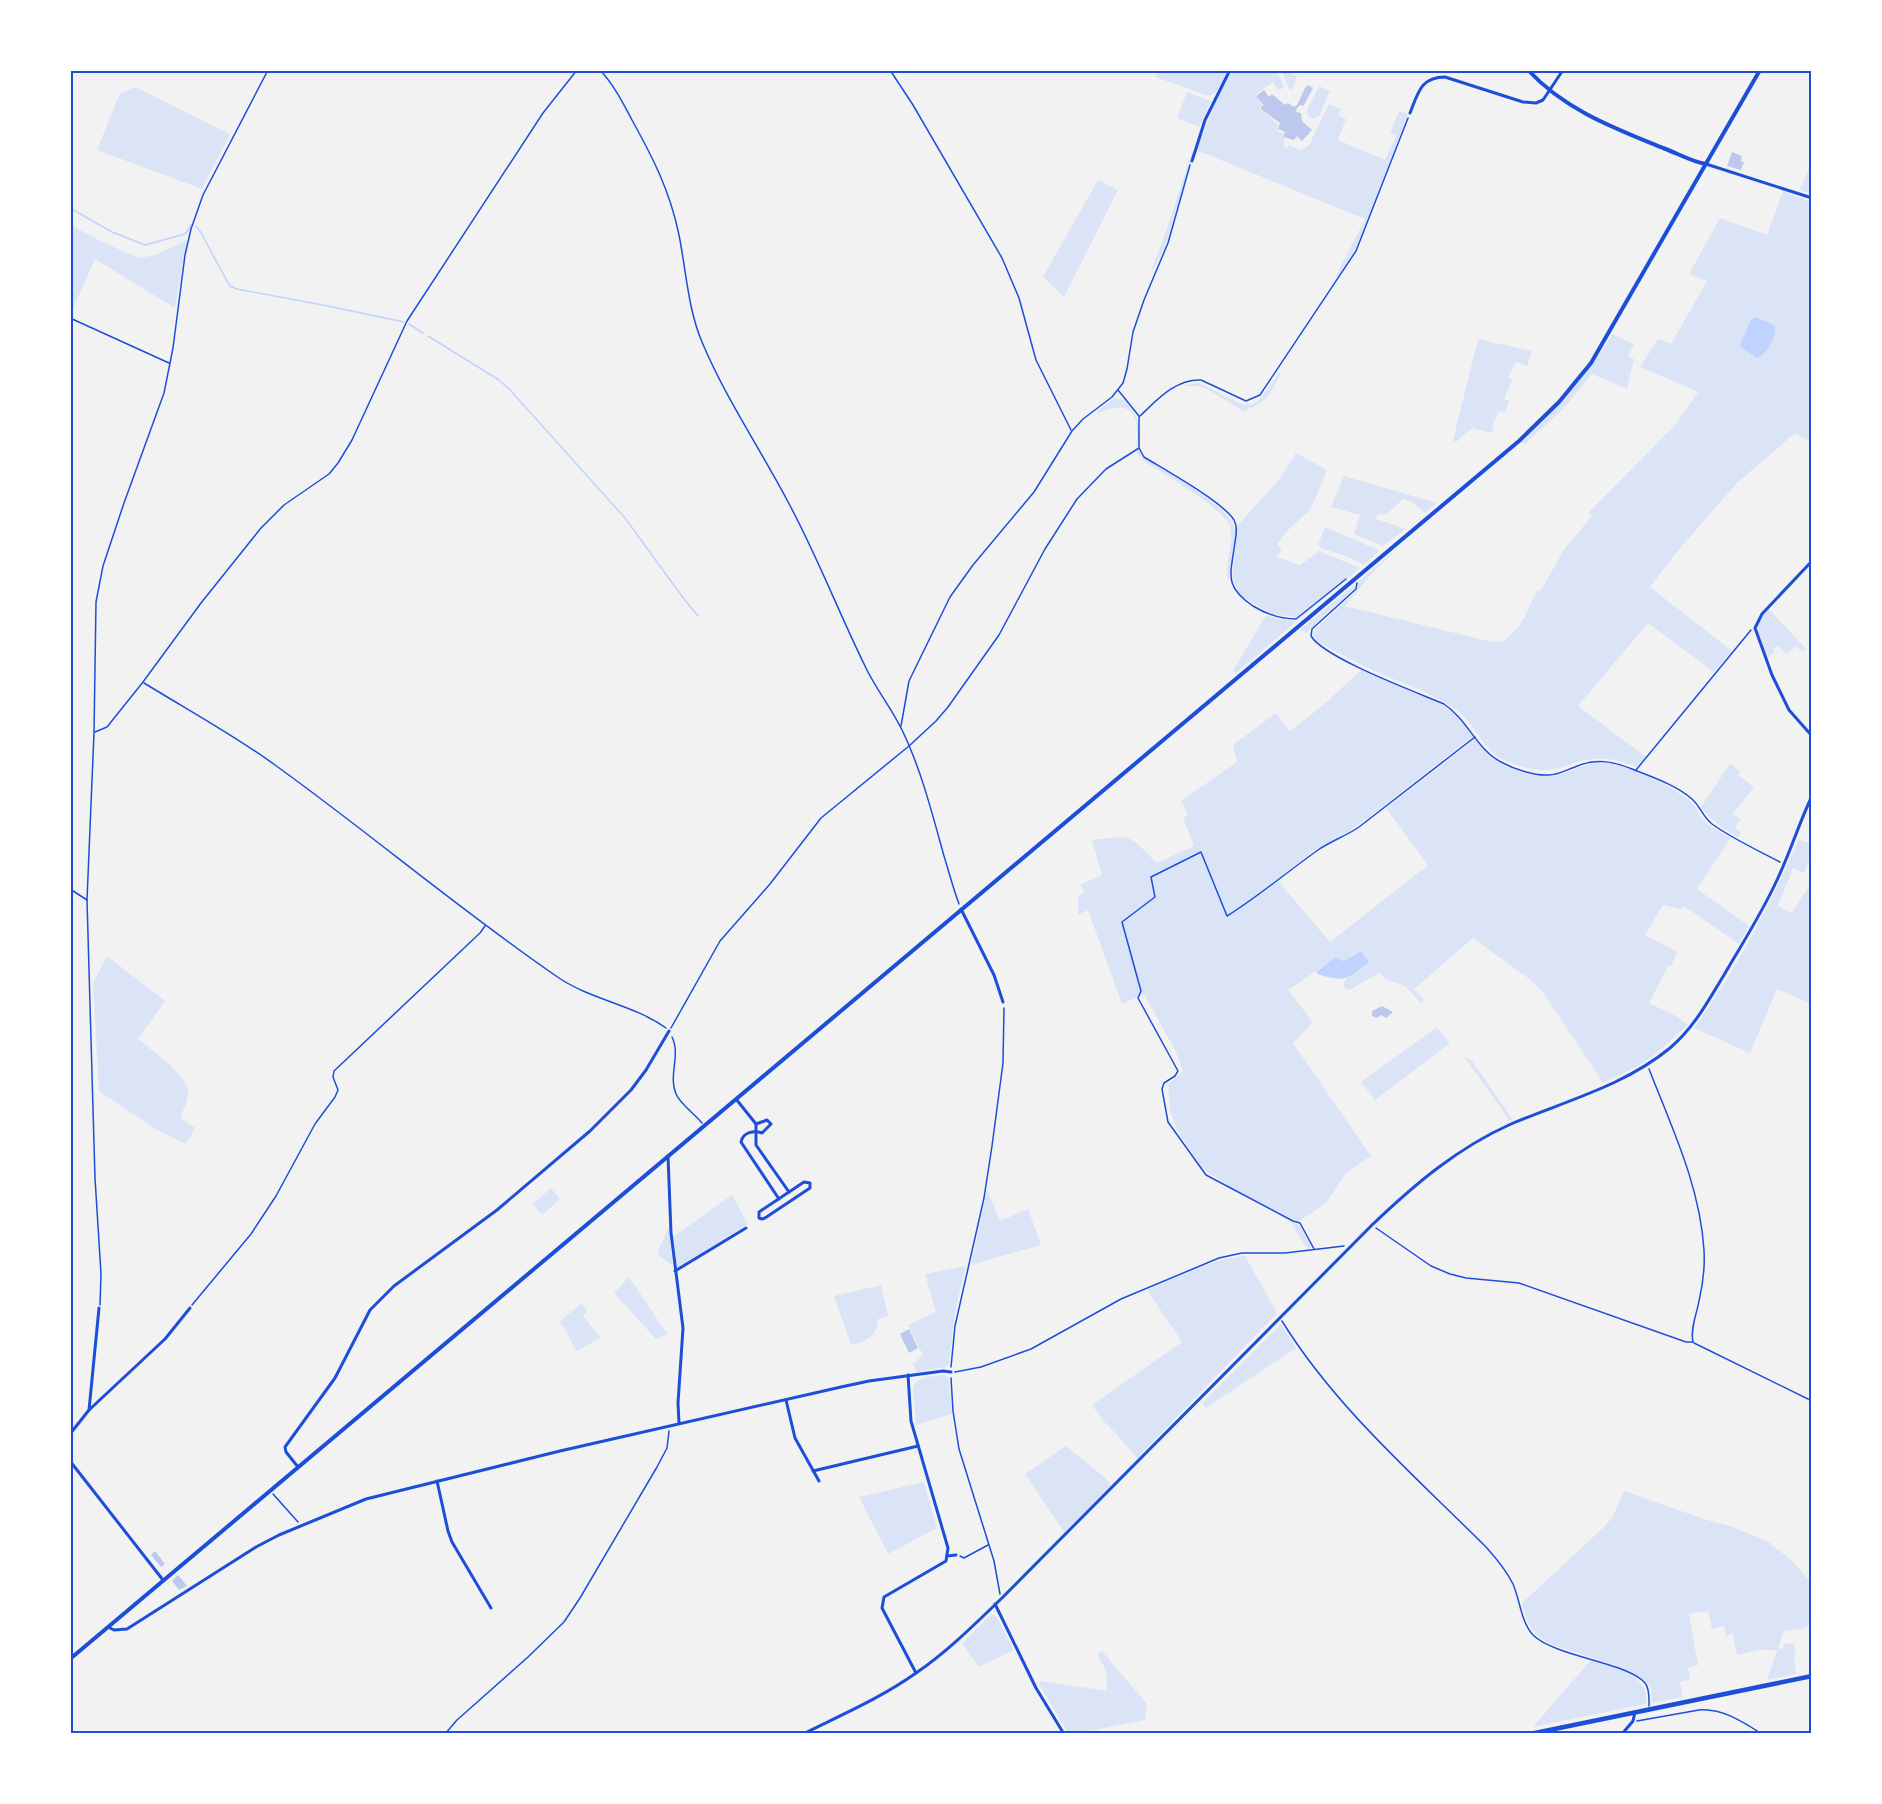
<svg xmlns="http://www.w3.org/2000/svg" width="1882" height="1804" font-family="'IBM Plex Sans',sans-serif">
  <rect width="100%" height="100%" fill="#f2f2f2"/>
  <g fill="#dbe4f7" fill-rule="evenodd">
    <path d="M1159 70H1228V71C1223 79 1219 93 1209 96L1155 77Z"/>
    <polygon points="1232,71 1277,71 1284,88 1278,90 1273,82 1255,95 1262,105 1259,108 1273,119 1273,121 1278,124 1277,131 1283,133 1285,148 1290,145 1301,151 1309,145 1329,104 1341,109 1338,115 1346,119 1338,140 1385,160 1396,136 1390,133 1399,111 1408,114 1363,231 1355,249 1338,277 1336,276 1365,219 1196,150 1215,103"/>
    <polygon points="1282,71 1290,71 1290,73 1297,76 1292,90 1289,89"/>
    <polygon points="1319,86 1330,91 1319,116 1313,119 1308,116 1307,109"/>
    <polygon points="136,87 230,134 202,189 97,150 120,93"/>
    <polygon points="1187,92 1211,101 1199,127 1177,118"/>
    <path d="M1192 152H1194L1166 244 1154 269 1152 268C1168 230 1179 191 1192 152Z"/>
    <polygon points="1811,164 1811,194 1800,190"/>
    <polygon points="1098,180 1118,190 1064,297 1043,277"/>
    <path d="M1783 191 1811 202V442L1795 433 1737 483 1676 553 1650 587 1732 651 1714 672 1648 623 1578 706 1646 757 1636 767C1615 758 1597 756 1574 763 1564 767 1554 770 1543 770 1532 770 1519 766 1508 762 1482 752 1476 723 1454 708 1432 693 1408 686 1384 675 1360 665 1338 653 1315 640L1312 635 1315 630 1357 590 1358 585 1306 633 1300 630 1403 544 1374 571 1345 606 1484 640C1500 643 1506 643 1515 629H1517L1525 616 1537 590 1540 592 1565 548 1592 516 1588 513 1676 424 1698 392 1640 367 1658 339 1671 344 1707 281 1689 274 1720 218 1767 235Z"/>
    <polygon points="71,225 100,241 139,258 156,255 187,240 175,308 95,259 71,313"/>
    <path d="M1613 334 1634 345 1628 356 1634 359 1627 389 1592 374 1566 406 1525 444 1522 442C1560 407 1584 377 1613 334Z"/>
    <polygon points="1478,339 1532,351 1527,366 1516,362 1508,378 1512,380 1504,399 1509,401 1505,412 1499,411 1492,426 1494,428 1492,433 1472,428 1456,442 1453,440"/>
    <path d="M1279 373 1281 374C1269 394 1267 404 1243 411L1207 389 1198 386H1181L1199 383 1244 405 1253 404 1260 399Z"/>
    <path d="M1115 398 1124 400C1136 410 1146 435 1135 449 1138 442 1137 436 1137 429 1136 404 1118 404 1099 413L1097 411Z"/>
    <path d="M1139 450 1146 459C1165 472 1235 508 1235 531 1236 548 1229 565 1229 582 1223 564 1235 545 1230 527 1226 509 1161 473 1143 460L1136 452Z"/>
    <polygon points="1296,453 1327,470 1311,509 1289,529 1277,544 1282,549 1277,557 1300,565 1319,551 1360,568 1301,618 1272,614 1261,608 1239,594 1232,577 1238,525 1278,481"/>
    <polygon points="1344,476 1437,503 1425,513 1412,502 1403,499 1387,514 1377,515 1376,519 1406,529 1383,546 1354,534 1360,515 1331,507"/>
    <polygon points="1325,527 1376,549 1379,551 1364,565 1349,557 1321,548 1318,545"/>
    <polygon points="1769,609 1806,649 1802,652 1796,646 1786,654 1778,646 1773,650 1775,652 1767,658 1757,629 1760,620"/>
    <polygon points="1266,615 1277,619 1297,621 1236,673 1233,671"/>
    <path d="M1361 670C1380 678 1398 686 1416 694 1429 699 1443 703 1453 712 1473 730 1481 756 1507 767 1520 772 1537 778 1551 776 1571 774 1587 760 1609 763 1630 767 1675 787 1691 802 1696 806 1697 812 1701 817 1708 826 1721 832 1731 838L1697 889 1749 926 1739 944 1684 906 1681 909 1663 905 1645 935 1677 952 1671 966H1668L1649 1003 1676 1016 1688 1025 1653 1056 1638 1066 1603 1083 1542 991 1528 978 1473 938 1414 989 1424 1000 1421 1003 1405 986 1388 980 1379 973 1351 989H1346L1343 985 1346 979 1369 962 1356 953 1343 961 1336 958 1288 990 1313 1022 1293 1043 1371 1156 1346 1173 1326 1203 1298 1222 1231 1188 1202 1168 1178 1132 1170 1110 1168 1085 1183 1071 1176 1052 1144 994 1122 1004 1088 910 1078 915V896L1085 891 1080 885 1102 875 1092 840C1133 835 1128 834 1157 863L1194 846 1183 818 1188 814 1181 801 1237 762 1233 745 1276 713 1290 731 1322 706ZM1467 741 1469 744 1386 808 1428 865 1330 942 1278 881 1260 895V893L1313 851 1348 832 1381 808Z"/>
    <path d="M1730 764 1740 771 1738 775 1754 787 1733 814 1741 819 1735 828 1741 833 1738 837C1724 829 1711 821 1701 807Z"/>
    <path d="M1799 839 1811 844V856L1804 873 1793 868 1778 906 1792 913 1811 883V1004L1777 989 1750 1053 1694 1028C1736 970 1770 905 1799 839Z"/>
    <path d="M107 956 165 1001 138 1039C151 1050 191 1077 188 1095 187 1102 183 1111 180 1118L195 1128 186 1144 157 1130 99 1091 93 983Z"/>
    <polygon points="1437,1027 1450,1043 1375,1100 1361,1082"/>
    <polygon points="1464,1056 1472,1061 1513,1120 1510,1121"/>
    <polygon points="551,1188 560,1199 542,1215 533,1204"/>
    <polygon points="987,1189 1000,1221 1028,1209 1041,1245 971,1265"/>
    <polygon points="732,1195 748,1224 677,1268 673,1237"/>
    <polygon points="1290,1221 1299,1225 1311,1246 1311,1248 1307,1249"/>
    <polygon points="668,1228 669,1230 673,1266 657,1254"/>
    <path d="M1245 1256 1277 1313 1137 1458 1109 1426 1106 1424 1092 1405 1182 1342 1147 1290C1178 1277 1211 1259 1245 1256Z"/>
    <polygon points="966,1266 955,1312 949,1365 945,1367 917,1372 913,1364 923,1355 908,1325 936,1312 925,1274"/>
    <polygon points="629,1277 634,1284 667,1334 656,1339 614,1293"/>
    <path d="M881 1285 888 1316 878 1319C877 1336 866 1342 851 1345L834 1296Z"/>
    <polygon points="582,1303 587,1311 583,1316 601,1338 576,1351 564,1327 559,1322"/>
    <polygon points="1281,1324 1296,1348 1206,1408 1202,1403"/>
    <path d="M945 1375 949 1379 952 1414 916 1425 913 1389C916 1375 932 1377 945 1375Z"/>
    <polygon points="1066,1446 1104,1477 1111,1485 1064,1532 1025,1474"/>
    <polygon points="924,1482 937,1528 888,1554 859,1497"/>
    <path d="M1624 1491 1707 1520 1730 1526 1767 1541 1790 1559 1811 1582V1625L1804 1627 1802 1629 1784 1631 1778 1648 1782 1650 1785 1643 1794 1644 1796 1657 1794 1658 1796 1674 1767 1680 1777 1650H1759L1737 1655 1733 1634 1726 1636 1724 1626 1712 1629 1708 1611 1689 1614 1698 1665 1688 1668 1690 1679 1680 1682 1683 1697 1652 1703 1651 1688 1649 1685 1641 1678 1615 1665 1553 1645C1531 1635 1528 1625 1522 1603L1606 1525 1613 1516Z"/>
    <polygon points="992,1614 997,1617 1014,1650 979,1667 962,1643"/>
    <polygon points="1102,1651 1147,1704 1145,1720 1079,1733 1068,1733 1039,1684 1041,1681 1107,1691 1106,1670 1097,1655"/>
    <path d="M1591 1660C1613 1668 1652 1675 1646 1704L1533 1727Z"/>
  </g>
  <g fill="#bfd3fe">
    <path d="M1756 317 1775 326C1776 338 1768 353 1757 358L1740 346 1750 321Z"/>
    <path d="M1361 951 1369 962C1350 976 1348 983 1324 976 1316 973 1322 978 1316 972L1336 957 1343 961Z"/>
  </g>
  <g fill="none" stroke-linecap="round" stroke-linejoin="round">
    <g stroke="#bfd3fe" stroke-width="1.5">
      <polyline points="70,208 112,232 145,245 185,234 191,225"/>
      <polyline points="196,226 200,231 227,281 230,286 237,289 323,305 404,322"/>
      <polyline points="409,324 423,333"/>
      <polyline points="428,336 499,380 510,390 625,518 684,599 698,616"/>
    </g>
  </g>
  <g fill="#bdc9ec">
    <polygon points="1308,85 1313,88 1305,103 1303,106 1300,105 1297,108 1296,112 1301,113 1302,121 1312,130 1302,141 1297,136 1294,140 1283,137 1285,132 1278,129 1280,123 1261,109 1261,106 1264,106 1256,96 1264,90 1269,97 1272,94 1285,105 1288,103 1294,107 1297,105 1305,88"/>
    <polygon points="1732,152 1742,156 1741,161 1744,162 1741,170 1727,166"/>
    <polygon points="1382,1006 1393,1012 1386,1018 1381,1015 1377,1018 1372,1016 1372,1011"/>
    <polygon points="909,1329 918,1348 909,1353 900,1334"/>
    <polygon points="155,1551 165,1564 161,1567 151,1555"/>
    <polygon points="178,1575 187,1586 179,1590 172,1581"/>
  </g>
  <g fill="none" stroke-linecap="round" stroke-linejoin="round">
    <g stroke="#1d4ed8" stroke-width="1.5">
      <path d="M600 70C614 85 623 103 632 120 653 158 670 191 679 235 686 270 688 309 702 342 725 397 759 447 787 500 816 553 838 611 865 666 875 688 891 707 902 730 921 769 932 813 944 856 949 872 953 888 959 904"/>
      <polyline points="890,70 913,105 1002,258 1019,298 1036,360 1071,430"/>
      <polyline points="70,318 169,363"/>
      <path d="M1118 390 1139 416V448L1144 457C1165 470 1223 502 1234 520 1238 527 1236 535 1235 542 1231 574 1223 586 1253 606 1266 614 1281 619 1296 619L1346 579"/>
      <path d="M1140 416C1157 400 1175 379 1201 380L1246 401 1260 395 1356 251 1408 118"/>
      <path d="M1357 583 1356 589 1312 629 1311 636C1324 658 1416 692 1444 704 1468 720 1477 750 1501 762 1514 769 1534 776 1549 775 1558 775 1566 770 1575 767 1595 758 1612 761 1632 769 1652 777 1676 785 1692 799 1700 806 1703 817 1712 824 1733 839 1757 850 1780 862"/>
      <path d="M144 683C188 710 234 735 275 765 371 834 461 911 559 978 592 1000 634 1005 666 1028"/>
      <polyline points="901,726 909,681 950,597 973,565 1034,492 1072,431 1083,419 1112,397 1123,383 1127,369 1133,332 1144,300 1168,243 1190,165"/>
      <polyline points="95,732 107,727 143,682 201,603 261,528 284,505 329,474 338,463 352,440 407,321 543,113 577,70"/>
      <polyline points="1636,770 1751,630"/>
      <polyline points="70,889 87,900"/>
      <polyline points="671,1028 720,941 770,884 821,818 909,746 936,721 948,707 999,635 1045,549 1077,499 1106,469 1139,448"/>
      <path d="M672 1037C681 1055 668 1076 676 1094 681 1105 694 1113 702 1123"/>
      <path d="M1649 1069C1672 1128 1700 1186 1704 1250 1705 1267 1703 1284 1699 1301 1697 1313 1690 1329 1693 1342"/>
      <polyline points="1376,1228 1431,1266 1450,1274 1466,1278 1519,1283 1686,1342 1693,1342"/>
      <path d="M1314 1249 1300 1223 1293 1221 1206 1175 1168 1122 1162 1089 1164 1083 1175 1076 1178 1071 1138 998 1141 991 1122 922 1155 897 1151 877 1201 852 1227 916C1259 896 1287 872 1318 850 1331 841 1346 836 1359 827L1475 737"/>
      <polyline points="100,1305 101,1274 95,1178 87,900 94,733 96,602 103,566 124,503 164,393 173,348 185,255 191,229 203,195 268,70"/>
      <polyline points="192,1305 251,1234 276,1196 315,1124 335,1097 338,1090 333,1077 334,1071 480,933 485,926"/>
      <path d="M1282 1321C1335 1407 1415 1476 1486 1547 1496 1558 1506 1570 1513 1584 1520 1600 1521 1622 1533 1635 1550 1652 1601 1660 1626 1671 1633 1674 1641 1678 1645 1683 1650 1689 1649 1699 1649 1706"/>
      <polyline points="1694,1343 1812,1401"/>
      <polyline points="951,1367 955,1326 984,1198 992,1146 1003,1063 1004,1008"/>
      <polyline points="955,1372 981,1367 1031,1349 1121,1299 1219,1258 1242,1253 1285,1253 1344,1246"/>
      <polyline points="951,1378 953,1411 959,1449 994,1561 1000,1594"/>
      <polyline points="273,1494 298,1522"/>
      <polyline points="960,1556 964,1558 988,1545"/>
      <path d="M1637 1721 1699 1710C1722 1708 1743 1722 1762 1734"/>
      <polyline points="445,1734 457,1720 528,1657 564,1622 580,1598 657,1467 667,1448 669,1431"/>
    </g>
    <g stroke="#1d4ed8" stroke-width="3">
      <path d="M1410 113C1418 94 1420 77 1445 77L1523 102 1536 103 1543 100 1563 70"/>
      <polyline points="1192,161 1205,120 1230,70"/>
      <polyline points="1706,164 1812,198"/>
      <polyline points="1812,561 1762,614 1755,628 1772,675 1789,710 1812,736"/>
      <polyline points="961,909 994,975 1003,1002"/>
      <polyline points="736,1099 756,1124 756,1145 789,1192"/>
      <path d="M756 1124 767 1120 771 1124 762 1133C754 1130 743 1132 741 1142L779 1199"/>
      <polyline points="668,1156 671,1233 683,1328 678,1403 679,1423"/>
      <polygon points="804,1182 810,1183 810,1188 765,1218 762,1219 759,1218 759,1212"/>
      <polyline points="675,1271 746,1228"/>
      <polyline points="908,1375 911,1421 948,1548 946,1561 884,1597 882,1608 916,1673"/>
      <polyline points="786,1400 795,1438 819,1481"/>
      <polyline points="89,1410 165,1339 190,1308"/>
      <polyline points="70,1434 89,1410 99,1308"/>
      <polyline points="70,1461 163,1580"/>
      <polyline points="298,1467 286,1452 285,1447 335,1378 370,1310 394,1286 497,1210 590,1131 631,1090 646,1070 669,1031"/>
      <polyline points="813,1471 918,1446"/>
      <polyline points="437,1481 448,1531 452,1542 491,1608"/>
      <polyline points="947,1556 956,1555"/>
      <polyline points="995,1604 1036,1688 1064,1734"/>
      <polyline points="108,1627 114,1630 127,1629 256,1547 279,1535 366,1499 560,1451 841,1387 869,1381 943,1371 951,1372"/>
      <path d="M803 1734C841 1715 881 1698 916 1673 948 1651 975 1624 1002 1598L1372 1225C1414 1185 1457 1148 1511 1124 1565 1101 1624 1086 1670 1048 1694 1028 1708 1001 1724 975 1742 944 1762 913 1777 880 1790 853 1799 823 1812 796"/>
      <polyline points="1622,1734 1633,1721 1635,1712"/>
    </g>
    <path stroke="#1d4ed8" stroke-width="4" d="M1528 70C1565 110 1614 128 1663 148 1677 153 1692 162 1706 164"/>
    <polyline stroke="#1d4ed8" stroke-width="4" points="70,1659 1519,441 1559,402 1591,363 1760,70"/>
    <polyline stroke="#1d4ed8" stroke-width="4.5" points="1530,1734 1812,1676"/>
  </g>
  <rect width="1882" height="1804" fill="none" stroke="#ffffff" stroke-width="144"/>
  <rect x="72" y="72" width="1738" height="1660" fill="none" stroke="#1d4ed8" stroke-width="2"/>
</svg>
